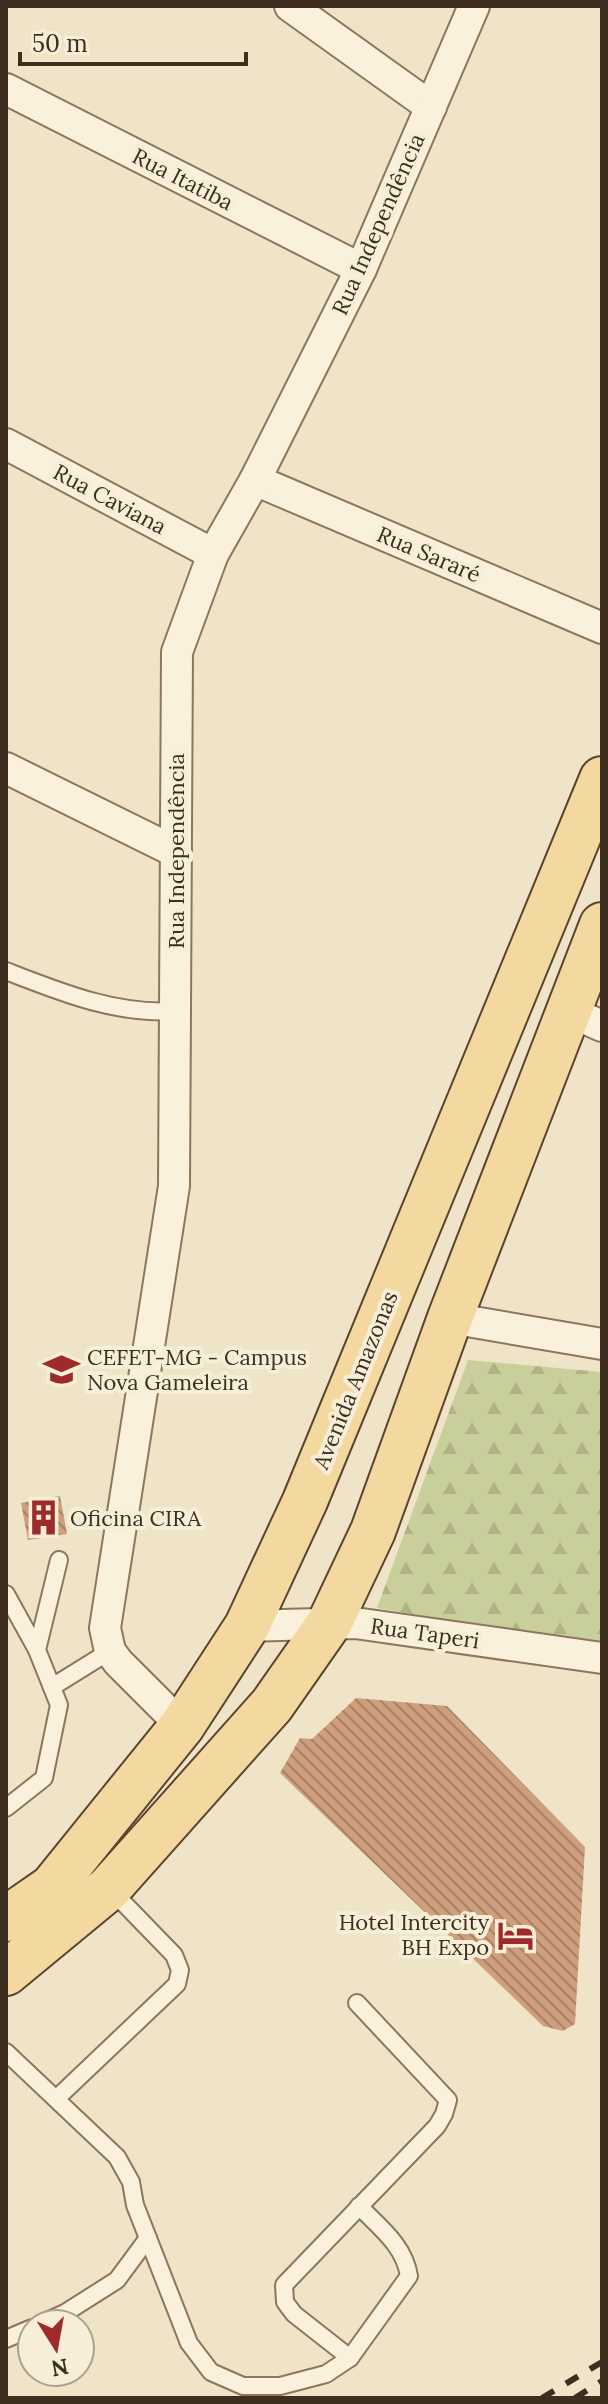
<svg xmlns="http://www.w3.org/2000/svg" width="608" height="2404" font-family="Lora,serif">
  <defs>
    <pattern id="forest-firs" width="22" height="20" patternUnits="userSpaceOnUse" patternTransform="scale(2)"><rect width="22" height="20" fill="#c9cf9b"/><path d="M5 1l3.5 6h-7zM16 11l3.5 6h-7z" fill="#aeb285"/></pattern>
    <pattern id="building-back-hatch" width="6" height="6" patternUnits="userSpaceOnUse" patternTransform="scale(2)"><rect width="6" height="6" fill="#cf9f7d"/><path d="M-1 5l2 2M0 0l6 6M5-1l2 2" fill="none" stroke="#a98266"/></pattern>
  </defs>
  <rect width="100%" height="100%" fill="#f0e4c8"/>
  <polygon fill="url(#forest-firs)" points="468,1360 602,1372 602,1646 377,1608"/>
  <g fill="url(#building-back-hatch)">
    <polygon points="60,1496 67,1534 28,1540 21,1503"/>
    <polygon points="356,1698 447,1706 585,1847 575,2024 563,2031 543,2026 280,1773 300,1738 312,1739"/>
  </g>
  <g fill="none" stroke-linecap="round" stroke-linejoin="round">
    <defs>
      <g id="lane">
        <path d="M6 971C60 992 116 1015 175 1011"/>
        <polyline points="6,1594 37,1650"/>
        <polyline points="52,1687 110,1651"/>
        <polyline points="6,1808 44,1778 59,1705 37,1650 59,1560"/>
        <path d="M6 2052 117 2157 131 2182 135 2205 189 2343 211 2372 243 2386H280L326 2374 350 2358 409 2276C404 2245 380 2228 359 2206"/>
        <polyline points="57,2098 177,1984 180,1970 174,1955 109,1888"/>
        <polyline points="40,2324 65,2313 117,2280 148,2238"/>
        <polyline points="6,2339 32,2328"/>
        <polyline points="350,2358 294,2314 285,2302 284,2285 437,2126 444,2114 448,2100 357,2003"/>
      </g>
      <g id="street">
        <polyline points="290,6 431,107"/>
        <polyline points="6,89 361,269"/>
        <polyline points="6,444 213,554"/>
        <polyline points="255,480 602,628"/>
        <polyline points="6,768 176,852"/>
        <polyline points="568,1011 602,1026"/>
        <polyline points="450,1318 602,1344"/>
        <polyline points="247,1626 355,1623 602,1658"/>
        <polyline points="182,1726 118,1662 110,1651 105,1628 174,1186 177,652 213,554 255,480 361,269 474,6"/>
      </g>
      <g id="primary">
        <polyline points="6,1919 52,1887 182,1726 247,1626 305,1501 602,779"/>
        <polyline points="6,1973 109,1888 272,1705 330,1622 373,1531 450,1318 602,925"/>
      </g>
    </defs>
    <use href="#lane" stroke="#8d765c" stroke-width="20"/>
    <use href="#street" stroke="#8d765c" stroke-width="34"/>
    <use href="#primary" stroke="#5b4430" stroke-width="48"/>
    <use href="#lane" stroke="#faf1dc" stroke-width="16"/>
    <use href="#street" stroke="#faf1dc" stroke-width="30"/>
    <use href="#primary" stroke="#f3d9a0" stroke-width="44"/>
    <g stroke="#3d2e20" stroke-width="6" stroke-dasharray="14 14" stroke-linecap="butt">
      <polyline points="542,2398 602,2362"/>
      <polyline points="575,2398 602,2381"/>
    </g>
  </g>
  <defs>
    <symbol id="university-bare" viewBox="-9 -9 18 18"><path d="M0-5L7-2L0 1L-7-2ZM-4 1L0 2.5L4 1V4Q0 6-4 4Z" fill="#9e2a2b" stroke="#f7eed8" stroke-width="2.5" paint-order="stroke"/></symbol>
    <symbol id="building-bare" viewBox="-9 -9 18 18"><path d="M-4-6H4V6H1V3H-1V6H-4ZM-2.5-4.3h1.7v1.8h-1.7ZM.8-4.3h1.7v1.8H.8ZM-2.5-1h1.7V.8h-1.7ZM.8-1h1.7V.8H.8Z" fill="#9e2a2b" stroke="#f7eed8" stroke-width="2.5" paint-order="stroke"/></symbol>
    <symbol id="hotel-bare" viewBox="-9 -9 18 18"><path d="M-6-4.5h1.5V1H6V5H4.5V3h-9V5H-6ZM-4 0a1.8 1.8 0 1 1 3.6 0ZM.5 0V-2.5h3Q6-2.5 6 0Z" fill="#9e2a2b" stroke="#f7eed8" stroke-width="2.5" paint-order="stroke"/></symbol>
  </defs>
  <g fill-rule="evenodd">
    <use href="#university-bare" x="36" y="1344" width="51" height="51"/>
    <use href="#building-bare" x="18" y="1492" width="51" height="51"/>
    <use href="#hotel-bare" x="490" y="1910" width="51" height="51"/>
  </g>
  <g text-anchor="middle" dominant-baseline="central" stroke-width="8" stroke-linejoin="round" paint-order="stroke">
    <g font-size="22" fill="#3d2e20" stroke="#f7eed8">
      <text transform="translate(183 179) rotate(27)">Rua Itatiba</text>
      <text transform="translate(378 224) rotate(-66)">Rua Independência</text>
      <text transform="translate(110 499) rotate(28)">Rua Caviana</text>
      <text transform="translate(429 554) rotate(23)">Rua Sararé</text>
      <text transform="translate(176 851) rotate(-90)">Rua Independência</text>
      <text transform="translate(355 1380) rotate(-68)">Avenida Amazonas</text>
      <text transform="translate(425 1633) rotate(8)">Rua Taperi</text>
    </g>
    <g font-size="22" fill="#3d2e20" stroke="#f7eed8" text-anchor="start">
      <text x="87" y="1357">CEFET-MG - Campus<tspan x="87" dy="25">Nova Gameleira</tspan></text>
      <text x="70" y="1518">Oficina CIRA</text>
      <text x="489" y="1922" text-anchor="end">Hotel Intercity<tspan x="489" dy="25">BH Expo</tspan></text>
    </g>
  </g>
  <rect width="608" height="2404" fill="none" stroke="#3d2e20" stroke-width="16"/>
  <g transform="translate(56 2348) rotate(169)"><circle r="38" fill="#f7eed8" stroke="#ada18e" stroke-width="2"/>
  <path d="M0-6L14 30L0 20L-14 30Z" fill="#9e2a2b"/>
  <text y="-12" font-size="22" font-weight="bold" text-anchor="middle" fill="#3d2e20">N</text>
  </g>
  <path d="M20 52v12h226v-12" fill="none" stroke="#3d2e20" stroke-width="4"/>
  <text x="32" y="52" font-size="24" fill="#3d2e20" stroke="#f7eed8" stroke-width="6" paint-order="stroke">50 m</text>
</svg>
